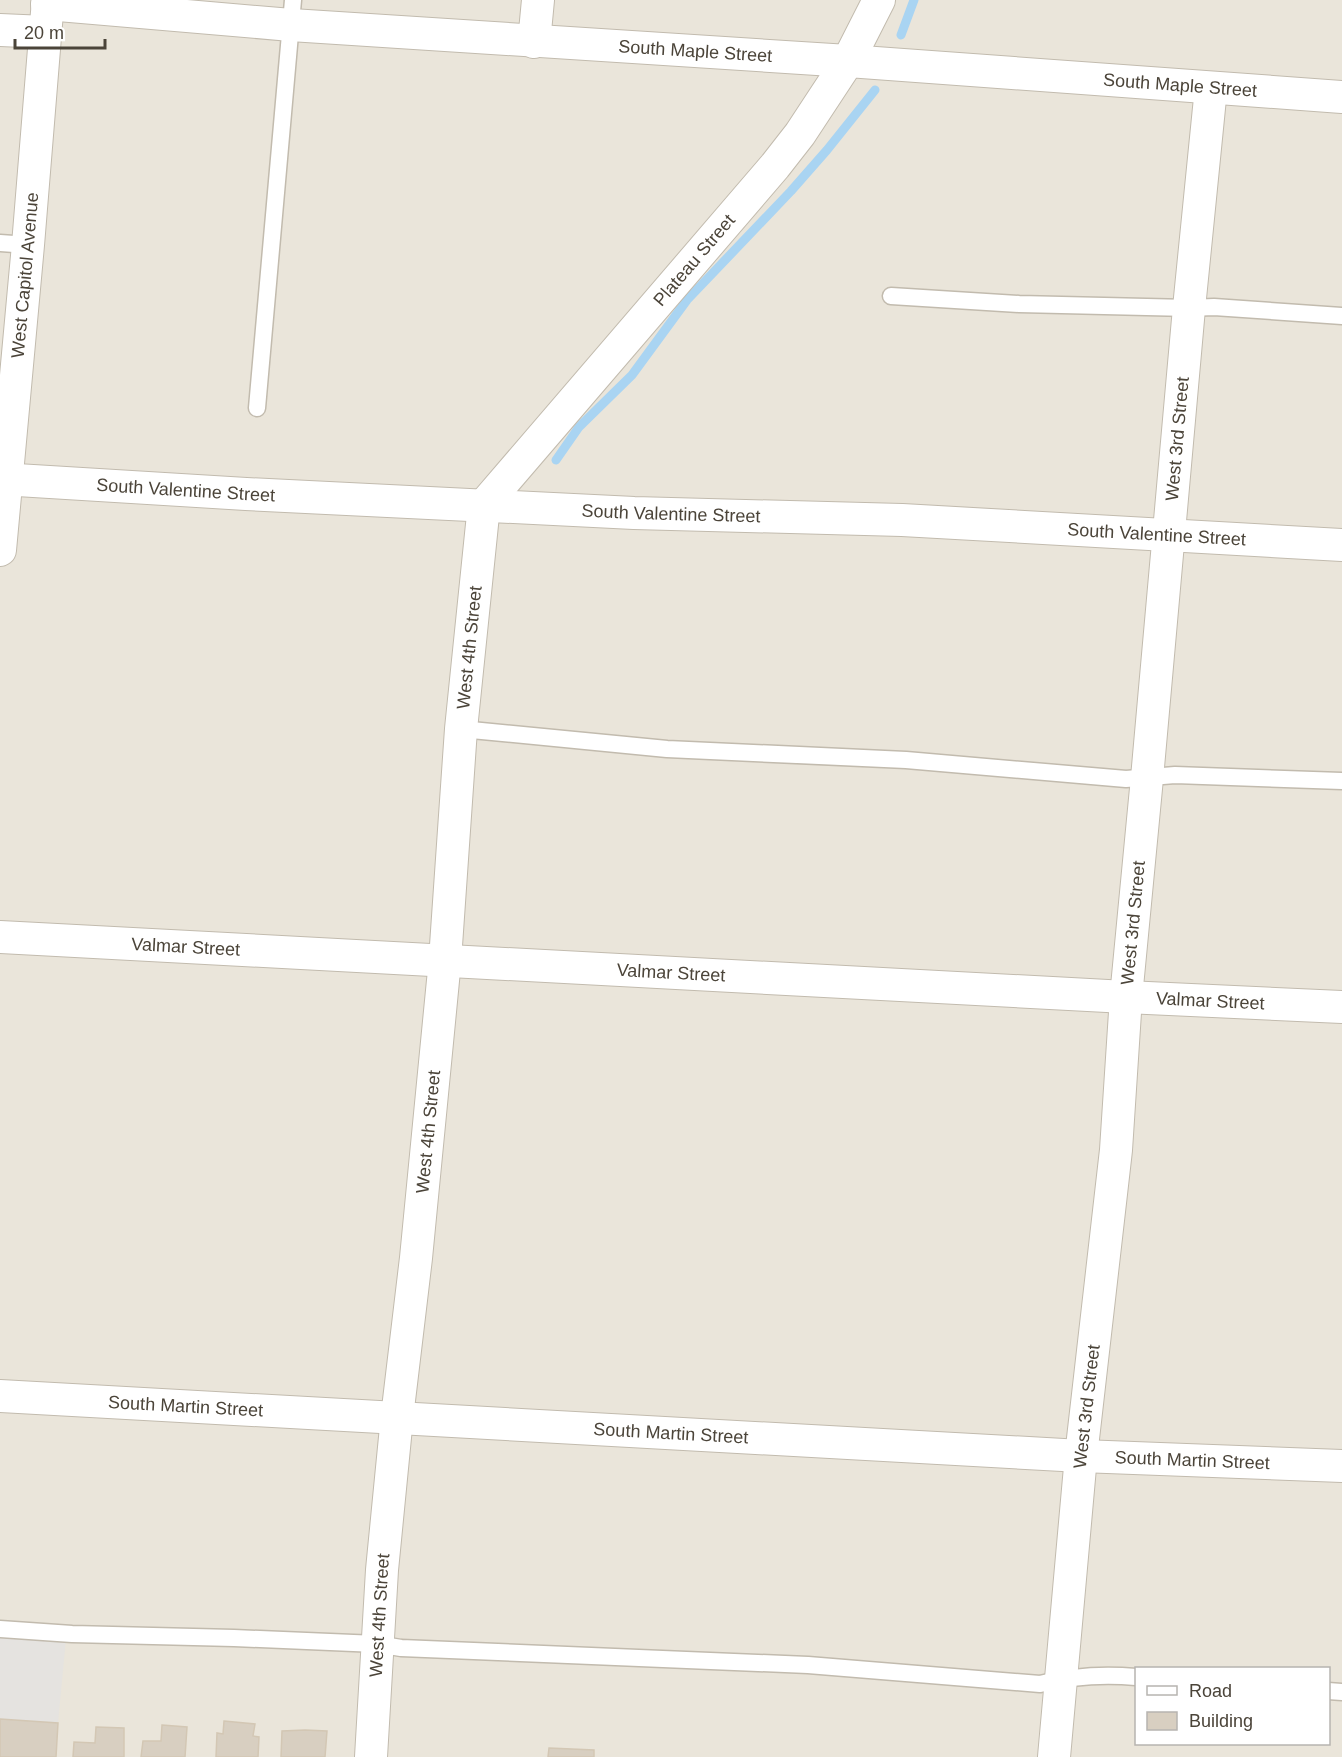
<svg xmlns="http://www.w3.org/2000/svg" width="1342" height="1757" font-family="Arial,sans-serif">
  <rect width="100%" height="100%" fill="#f6f3ec"/>
  <path fill="#eae5da" fill-rule="evenodd" d="M0 0H1342V1757H0ZM1136 1668H1328V1744H1136Z"/>
  <polygon fill="#e5e3e0" points="0,1634 66,1639 58,1723 0,1720"/>
  <g fill="none" stroke-linecap="round" stroke-linejoin="round">
    <g stroke="#a9d4f2" stroke-width="9">
      <polyline points="901,35 914,0"/>
      <polyline points="556,460 579,427 632,375 687,300 791,191 827,150 875,90"/>
    </g>
  </g>
  <g fill="#d8cfc1" stroke="#d3c7b4" stroke-width="1.5">
    <polygon points="0,1719 58,1723 56,1757 0,1757"/>
    <polygon points="224,1721 255,1724 253,1736 259,1737 258,1757 216,1757 217,1733 223,1734"/>
    <polygon points="162,1725 187,1727 185,1757 141,1757 143,1741 161,1741"/>
    <polygon points="96,1727 124,1728 124,1757 73,1757 74,1742 95,1743"/>
    <polygon points="305,1730 327,1731 325,1757 281,1757 282,1731"/>
    <polygon points="549,1748 594,1750 594,1757 548,1757"/>
  </g>
  <g fill="none" stroke-linecap="round" stroke-linejoin="round">
    <defs>
      <g id="service">
        <polyline points="0,243 28,245"/>
        <polyline points="891,296 1019,304 1189,308 1214,307 1342,316"/>
        <polyline points="257,408 293,0"/>
        <polyline points="461,729 667,749 906,760 1126,779 1175,775 1342,781"/>
        <path d="M0 1629 72 1634 234 1638 377 1644 401 1648 808 1665 1040 1684C1072 1676 1103 1674 1136 1677"/>
        <polyline points="1328,1691 1342,1692"/>
      </g>
      <g id="minor">
        <path id="s1" d="M47 4 291 25 848 61 1342 97"/>
        <polyline points="0,30 45,32"/>
        <polyline points="534,42 538,0"/>
        <path id="s2" d="M0 479 246 494 634 513 902 520 1342 545"/>
        <path id="s3" d="M0 550 28 245 48 0"/>
        <path id="s4" d="M0 937 1126 997 1342 1007"/>
        <path id="s5" d="M0 1396 1081 1456 1342 1466"/>
        <path id="s6" d="M371 1757 382 1570 397 1417 416 1258 445 960 461 729 484 505 775 166 800 134 848 61 879 0"/>
        <path id="s7" d="M1054 1757 1081 1456 1116 1150 1126 997 1147 778 1189 308 1211 88"/>
      </g>
    </defs>
    <use href="#service" stroke="#c2bbae" stroke-width="19"/>
    <use href="#minor" stroke="#c2bbae" stroke-width="34"/>
    <use href="#service" stroke="#fff" stroke-width="16"/>
    <use href="#minor" stroke="#fff" stroke-width="32"/>
  </g>
  <g text-anchor="middle" dominant-baseline="central" stroke-width="4.5" stroke-linejoin="round" paint-order="stroke">
    <g font-size="18" fill="#4b4439" stroke="#fff">
      <text stroke="none"><textPath href="#s1" startOffset="650">South Maple Street</textPath></text>
      <text stroke="none"><textPath href="#s1" startOffset="1136">South Maple Street</textPath></text>
      <text stroke="none"><textPath href="#s6" startOffset="1580">Plateau Street</textPath></text>
      <text stroke="none"><textPath href="#s3" startOffset="276">West Capitol Avenue</textPath></text>
      <text stroke="none"><textPath href="#s7" startOffset="1324">West 3rd Street</textPath></text>
      <text stroke="none"><textPath href="#s2" startOffset="186">South Valentine Street</textPath></text>
      <text stroke="none"><textPath href="#s2" startOffset="672">South Valentine Street</textPath></text>
      <text stroke="none"><textPath href="#s2" startOffset="1158">South Valentine Street</textPath></text>
      <text stroke="none"><textPath href="#s6" startOffset="1114">West 4th Street</textPath></text>
      <text stroke="none"><textPath href="#s7" startOffset="838">West 3rd Street</textPath></text>
      <text stroke="none"><textPath href="#s4" startOffset="186">Valmar Street</textPath></text>
      <text stroke="none"><textPath href="#s4" startOffset="672">Valmar Street</textPath></text>
      <text stroke="none"><textPath href="#s4" startOffset="1212">Valmar Street</textPath></text>
      <text stroke="none"><textPath href="#s6" startOffset="628">West 4th Street</textPath></text>
      <text stroke="none"><textPath href="#s5" startOffset="186">South Martin Street</textPath></text>
      <text stroke="none"><textPath href="#s7" startOffset="352">West 3rd Street</textPath></text>
      <text stroke="none"><textPath href="#s5" startOffset="672">South Martin Street</textPath></text>
      <text stroke="none"><textPath href="#s5" startOffset="1194">South Martin Street</textPath></text>
      <text stroke="none"><textPath href="#s6" startOffset="142">West 4th Street</textPath></text>
    </g>
  </g>
  <rect x="1135" y="1667" width="195" height="78" fill="#ffffff" stroke="#b7b4b0" stroke-width="1.5"/>
  <rect x="1147" y="1686" width="30" height="9" fill="#ffffff" stroke="#b7b4b0" stroke-width="1.5"/>
  <text x="1189" y="1697" font-size="18" fill="#4b4439">Road</text>
  <rect x="1147" y="1712" width="30" height="18" fill="#d8cfc1" stroke="#b7b4b0" stroke-width="1.5"/>
  <text x="1189" y="1727" font-size="18" fill="#4b4439">Building</text>
  <path d="M15 39v9h90v-9" fill="none" stroke="#4b4439" stroke-width="3"/>
  <text x="24" y="39" font-size="18" fill="#4b4439" stroke="#ffffff" stroke-width="4.5" paint-order="stroke">20 m</text>
</svg>
